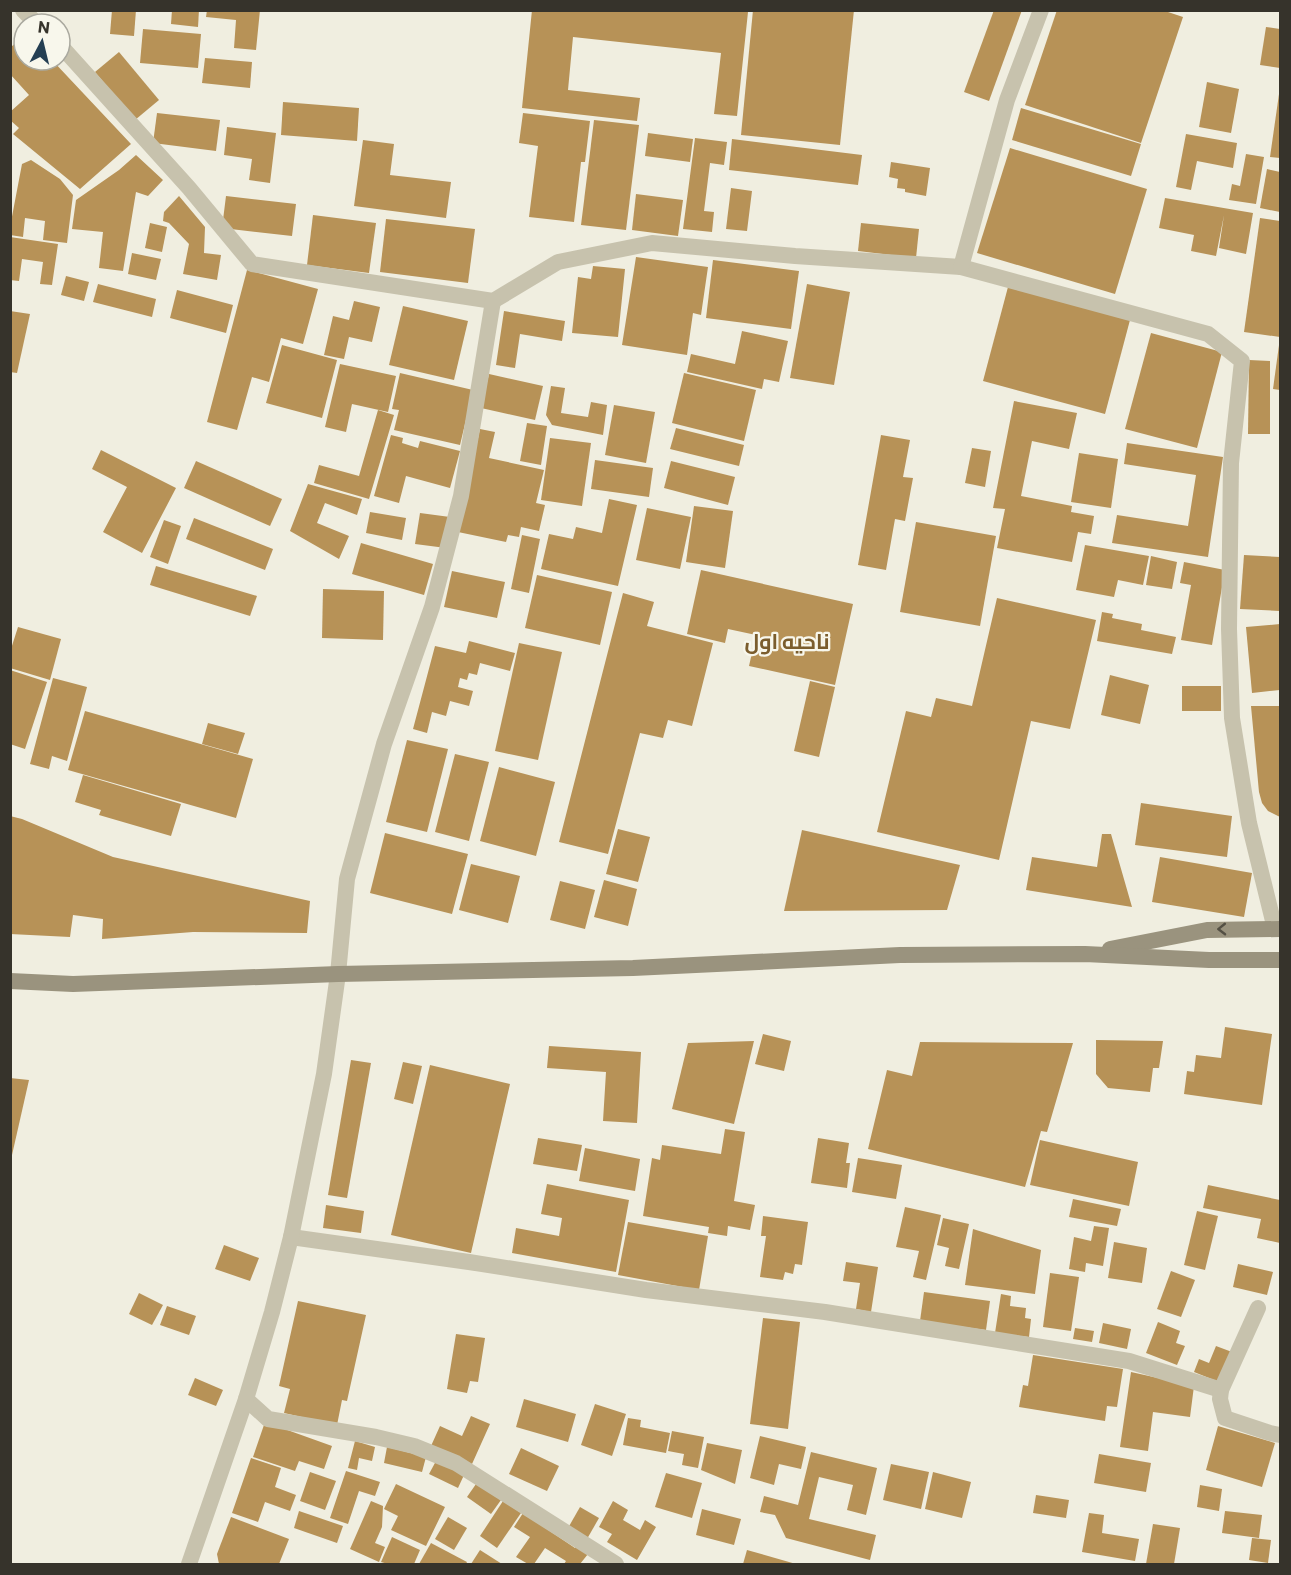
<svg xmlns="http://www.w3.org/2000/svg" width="1291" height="1575" font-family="Commissioner,Cairo,sans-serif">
  <rect width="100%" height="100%" fill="#f0eee0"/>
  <g fill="#b79257">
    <polygon points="112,10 136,10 134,36 110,34"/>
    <polygon points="172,10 199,10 198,27 171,24"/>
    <polygon points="207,10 260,10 256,50 234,48 236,20 206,17"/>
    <polygon points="532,10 733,10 748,12 737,116 714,114 721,53 573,37 568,90 640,98 637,121 522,108"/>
    <polygon points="753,10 854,10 840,145 741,135"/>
    <polygon points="994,10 1022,10 989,101 964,92"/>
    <polygon points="1057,10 1162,10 1183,17 1141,143 1025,105"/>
    <polygon points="1266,27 1280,29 1280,68 1260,65"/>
    <polygon points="143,29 201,34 198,68 140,63"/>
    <polygon points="24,35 24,60 52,60 131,144 80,189 13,134 19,128 10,120 10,112 29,95 10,74 10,48"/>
    <polygon points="119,52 159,100 135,120 95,72"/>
    <polygon points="205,58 252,62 250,88 202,83"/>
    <polygon points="1207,82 1239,89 1231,133 1199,127"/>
    <polygon points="1279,94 1280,94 1280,158 1270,157"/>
    <polygon points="283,102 359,108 357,141 281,135"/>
    <polygon points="1021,108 1141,144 1131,176 1012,140"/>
    <polygon points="157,113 220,120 216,151 153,143"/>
    <polygon points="523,113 590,121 585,162 581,162 574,222 529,217 538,146 519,143"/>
    <polygon points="594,120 639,125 626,230 581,225"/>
    <polygon points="227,127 276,133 270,183 249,180 252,159 224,155"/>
    <polygon points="648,133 693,139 690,162 645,156"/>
    <polygon points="1186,134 1237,143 1233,168 1197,161 1191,190 1176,187"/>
    <polygon points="695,138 727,142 724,165 710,163 704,211 714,212 712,232 683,229"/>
    <polygon points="732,139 862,155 858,185 729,170"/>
    <polygon points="363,140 394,144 390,175 451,182 446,218 354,206"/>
    <polygon points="1010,148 1147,189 1115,294 977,253"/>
    <polygon points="1246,154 1264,157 1256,204 1229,200 1232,184 1240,186"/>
    <polygon points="136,155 163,180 148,196 136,192 123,271 99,268 103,232 72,229 76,200 119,170"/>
    <polygon points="31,160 60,179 73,195 67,243 43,240 45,221 25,218 23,237 10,235 10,227 22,164"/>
    <polygon points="891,162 930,168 926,196 905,192 905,189 897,188 898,179 889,177"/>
    <polygon points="1267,169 1280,172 1280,212 1260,208"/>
    <polygon points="731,188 752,191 747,231 726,229"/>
    <polygon points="636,194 683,200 678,236 632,230"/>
    <polygon points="179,196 205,227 204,253 221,255 217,280 183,274 189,244 169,223 163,221 164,212"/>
    <polygon points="226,196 296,204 292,236 222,228"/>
    <polygon points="1165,198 1253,213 1246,254 1219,248 1224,215 1216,256 1191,251 1194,235 1159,228"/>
    <polygon points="313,215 376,223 369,273 307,265"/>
    <polygon points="1260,218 1280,221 1280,337 1244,332"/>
    <polygon points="386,219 475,229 468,283 380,272"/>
    <polygon points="150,223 167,227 162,252 145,248"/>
    <polygon points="861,223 919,229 916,258 858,251"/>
    <polygon points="10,237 58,244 52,285 40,284 43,262 22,259 19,281 10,280"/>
    <polygon points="132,253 161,259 156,280 128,274"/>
    <polygon points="636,257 708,267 701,315 693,313 687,355 622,345"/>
    <polygon points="713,260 799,271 791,329 706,318"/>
    <polygon points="593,266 625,269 618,337 572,333 578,277 591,279"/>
    <polygon points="247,270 318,289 303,344 281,338 269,382 252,377 237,430 207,422"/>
    <polygon points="66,276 89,282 84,301 61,295"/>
    <polygon points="98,284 156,299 152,317 93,302"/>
    <polygon points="807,284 850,292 834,385 790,378"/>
    <polygon points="1008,287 1130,320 1105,414 983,381"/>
    <polygon points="177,290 233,305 226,333 170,318"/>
    <polygon points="354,301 380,307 372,342 349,337 344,359 324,355 333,316 349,320"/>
    <polygon points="403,306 468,321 454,380 389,365"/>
    <polygon points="10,311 30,314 17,373 10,372"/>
    <polygon points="504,311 565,321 562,341 520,334 515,368 496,365"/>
    <polygon points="742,331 788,341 779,382 764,379 762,389 687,372 691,354 735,364"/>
    <polygon points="1151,333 1222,352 1197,448 1125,429"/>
    <polygon points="282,345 337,360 322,418 266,403"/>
    <polygon points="1279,345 1280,345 1280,390 1273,389"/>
    <polygon points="1249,360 1270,361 1270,434 1248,434"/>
    <polygon points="340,364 396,376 388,412 352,404 346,432 325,427"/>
    <polygon points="400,373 473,390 460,445 394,430 399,410 392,409"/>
    <polygon points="684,373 756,390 744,441 672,423"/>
    <polygon points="489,374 543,386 535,420 481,408"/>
    <polygon points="551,386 565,388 561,413 588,417 591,402 607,405 603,435 552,425 546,415"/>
    <polygon points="1014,401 1077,413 1069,449 1032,441 1021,496 1072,506 1071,512 1094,516 1091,534 1078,532 1072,562 997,548 1005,509 993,508"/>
    <polygon points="614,405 655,412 646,463 605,455"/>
    <polygon points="378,410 394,415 369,499 314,483 319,465 359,476"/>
    <polygon points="527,423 547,426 541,465 520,461"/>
    <polygon points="676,428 744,445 739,466 670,449"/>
    <polygon points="480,429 495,432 489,458 544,470 536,503 545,505 539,531 521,527 519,537 508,535 506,542 458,532"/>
    <polygon points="391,435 403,438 402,443 418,448 420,441 460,451 450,488 406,476 399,503 374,496"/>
    <polygon points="881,435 910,440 903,477 913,478 905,521 895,519 886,570 858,565"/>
    <polygon points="550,438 591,443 582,506 541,500"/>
    <polygon points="1127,443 1223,457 1208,557 1112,543 1117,515 1188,526 1196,475 1124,464"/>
    <polygon points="972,448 991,451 985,487 965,483"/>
    <polygon points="101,450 176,488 142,553 103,532 127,487 92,469"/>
    <polygon points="1079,453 1118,459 1111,508 1071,502"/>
    <polygon points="595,460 653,468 649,497 591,489"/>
    <polygon points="196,461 282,499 270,526 184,488"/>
    <polygon points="671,461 735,477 728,505 664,488"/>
    <polygon points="308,484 362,499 357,515 325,503 317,523 349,536 339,559 290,531"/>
    <polygon points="609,499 637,505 618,586 541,569 549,534 573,539 576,527 602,533"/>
    <polygon points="694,506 733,511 725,568 686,562"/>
    <polygon points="647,508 691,517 680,569 636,560"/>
    <polygon points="370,512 406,518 402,540 366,533"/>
    <polygon points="420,513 450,517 446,548 415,544"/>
    <polygon points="194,518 273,549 265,570 186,539"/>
    <polygon points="164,520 181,526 168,564 150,557"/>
    <polygon points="916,522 996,536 980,626 900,612"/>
    <polygon points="522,535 540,539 529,593 511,589"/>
    <polygon points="361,543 433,564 424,595 352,574"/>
    <polygon points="1085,545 1149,556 1143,585 1118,580 1114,597 1076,590"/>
    <polygon points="1244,555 1280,557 1280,611 1240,609"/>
    <polygon points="1151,556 1177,562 1172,589 1146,585"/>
    <polygon points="1184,562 1225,570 1212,645 1181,640 1191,585 1180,583"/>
    <polygon points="156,566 257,596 250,616 150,585"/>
    <polygon points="701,570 853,604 835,685 749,666 756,635 728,629 725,643 687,634"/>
    <polygon points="452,571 505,582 497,618 444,607"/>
    <polygon points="537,575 612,592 600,645 525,628"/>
    <polygon points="323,589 384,591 383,640 322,638"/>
    <polygon points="623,593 654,602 647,626 713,643 692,726 668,720 663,738 640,733 608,854 559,842"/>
    <polygon points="997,598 1096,620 1070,729 1031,721 999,860 877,832 906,711 931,717 936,698 972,706"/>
    <polygon points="1102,612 1113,614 1112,618 1142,624 1141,630 1176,637 1172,654 1097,641"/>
    <polygon points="1280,624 1280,690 1252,693 1246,627"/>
    <polygon points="18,627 61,639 50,680 10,668 10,652"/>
    <polygon points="469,641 515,653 510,671 480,663 477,675 469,673 467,680 460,678 458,687 473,691 469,706 450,701 446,716 432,712 427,733 413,729 435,646 466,653"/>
    <polygon points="519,643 562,652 538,760 495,751"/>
    <polygon points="10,670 47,682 25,749 10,744"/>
    <polygon points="1110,675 1149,685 1140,724 1101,715"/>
    <polygon points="53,678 87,687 67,761 52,756 49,769 30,764"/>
    <polygon points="810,681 835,687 819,757 794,751"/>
    <rect x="1182" y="686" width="39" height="25"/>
    <polygon points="1251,706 1280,706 1280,817 1268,811 1262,803 1259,792"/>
    <polygon points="85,711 253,759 236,818 68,770"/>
    <polygon points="208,723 245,733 238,754 202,744"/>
    <polygon points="407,740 448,749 427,832 386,822"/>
    <polygon points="455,754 489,762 469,841 435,832"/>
    <polygon points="499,767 555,782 536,856 480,841"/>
    <polygon points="83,775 181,804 171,836 99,815 101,810 75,802"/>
    <polygon points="1141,803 1232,816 1227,857 1135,845"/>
    <polygon points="10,816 22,819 113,857 310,901 307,933 193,932 102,939 103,919 73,915 70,937 10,934"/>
    <polygon points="618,829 650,837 638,882 606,874"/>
    <polygon points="802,830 960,865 947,910 784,911"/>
    <polygon points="385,833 468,854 452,914 370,893"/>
    <polygon points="1102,834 1111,834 1132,907 1026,890 1032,857 1097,867"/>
    <polygon points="1160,857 1252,873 1244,917 1152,902"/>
    <polygon points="471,864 520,876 508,923 459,910"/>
    <polygon points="604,880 637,889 628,926 594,917"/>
    <polygon points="560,881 595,890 585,929 550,920"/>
    <polygon points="1225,1027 1272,1034 1262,1105 1184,1094 1187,1071 1194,1072 1196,1055 1221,1058"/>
    <polygon points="763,1034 791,1041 784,1071 755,1064"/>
    <polygon points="1096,1040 1163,1041 1159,1068 1153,1068 1150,1092 1108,1088 1096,1074"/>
    <polygon points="754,1041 734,1124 672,1109 688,1043"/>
    <polygon points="920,1042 1073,1043 1047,1132 1041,1131 1025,1187 868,1149 887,1070 912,1076"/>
    <polygon points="549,1046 641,1052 637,1123 603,1121 606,1072 547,1068"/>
    <polygon points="351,1060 371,1063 347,1198 328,1195"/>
    <polygon points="403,1062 422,1066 413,1104 394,1099"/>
    <polygon points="430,1065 510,1084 471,1253 391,1235"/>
    <polygon points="10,1078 29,1080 12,1155 10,1154"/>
    <polygon points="725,1129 745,1132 734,1201 755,1205 750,1230 728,1226 727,1236 708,1233 709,1227 643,1216 652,1158 660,1160 662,1145 721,1154"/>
    <polygon points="538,1138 582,1145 577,1171 533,1164"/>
    <polygon points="818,1138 849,1143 846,1163 850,1163 847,1188 811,1183"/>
    <polygon points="1040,1140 1138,1162 1129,1206 1030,1185"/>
    <polygon points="585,1148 640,1159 635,1191 579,1181"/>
    <polygon points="858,1158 902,1165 896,1199 852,1192"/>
    <polygon points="547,1184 629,1200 616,1272 512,1253 516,1228 559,1236 562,1218 541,1214"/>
    <polygon points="1208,1185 1280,1200 1280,1243 1257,1238 1261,1219 1203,1208"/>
    <polygon points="1073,1199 1121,1209 1117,1226 1069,1217"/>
    <polygon points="326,1205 364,1211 361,1233 323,1228"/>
    <polygon points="905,1207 941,1215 926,1280 913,1277 919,1251 896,1247"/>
    <polygon points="1197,1211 1218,1216 1205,1270 1184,1265"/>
    <polygon points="763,1216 808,1222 802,1265 795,1264 793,1274 785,1272 783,1280 760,1277 766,1236 761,1236"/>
    <polygon points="943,1218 969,1224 959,1269 945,1266 949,1248 937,1245"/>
    <polygon points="628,1222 708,1236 699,1290 618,1275"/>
    <polygon points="1094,1226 1109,1228 1103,1266 1086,1263 1085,1272 1069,1269 1074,1237 1091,1241"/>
    <polygon points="973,1229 1041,1250 1035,1294 965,1285"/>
    <polygon points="1114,1242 1147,1248 1142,1283 1108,1278"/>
    <polygon points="224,1245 259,1258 250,1281 215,1269"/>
    <polygon points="846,1262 878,1267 871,1312 856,1309 860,1283 843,1281"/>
    <polygon points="1238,1264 1273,1272 1267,1295 1233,1287"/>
    <polygon points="1171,1271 1195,1280 1181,1317 1157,1309"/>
    <polygon points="1050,1273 1079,1277 1071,1331 1043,1327"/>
    <polygon points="924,1292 990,1301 986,1330 920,1321"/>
    <polygon points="139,1293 163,1305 152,1325 129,1314"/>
    <polygon points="1001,1294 1011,1296 1010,1306 1026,1308 1025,1318 1031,1319 1029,1337 995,1333"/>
    <polygon points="298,1301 366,1315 347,1401 342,1400 337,1425 284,1413 290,1389 279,1386"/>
    <polygon points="167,1306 196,1316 189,1335 160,1325"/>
    <polygon points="763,1318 800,1322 788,1429 750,1424"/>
    <polygon points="1158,1322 1180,1331 1176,1343 1185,1346 1177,1365 1146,1353"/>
    <polygon points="1103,1323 1131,1329 1127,1349 1099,1343"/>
    <polygon points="1075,1328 1094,1331 1092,1342 1073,1339"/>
    <polygon points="456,1334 485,1338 478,1382 470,1381 467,1393 447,1389"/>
    <polygon points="1216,1346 1232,1352 1219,1382 1194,1372 1199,1359 1209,1363"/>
    <polygon points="1033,1355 1123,1369 1117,1407 1107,1406 1105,1421 1019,1407 1023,1385 1028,1386"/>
    <polygon points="1131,1372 1194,1386 1190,1417 1153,1412 1148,1451 1120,1447"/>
    <polygon points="195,1378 223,1390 216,1406 188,1395"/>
    <polygon points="524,1399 576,1414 568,1442 516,1427"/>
    <polygon points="595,1404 626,1414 612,1456 581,1445"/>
    <polygon points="471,1416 490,1424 472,1464 431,1446 440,1426 462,1436"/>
    <polygon points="628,1418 641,1420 640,1427 670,1433 666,1453 623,1445"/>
    <polygon points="265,1422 332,1446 324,1469 299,1461 295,1471 253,1457"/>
    <polygon points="1218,1426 1275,1443 1262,1487 1206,1470"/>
    <polygon points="672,1431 704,1437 698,1468 682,1465 684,1454 668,1451"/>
    <polygon points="760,1436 806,1447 801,1469 779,1464 774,1485 750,1478"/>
    <polygon points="355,1441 375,1447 372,1461 359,1458 357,1470 348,1468"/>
    <polygon points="707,1443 742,1450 735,1484 701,1470"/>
    <polygon points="387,1447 426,1457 422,1472 384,1463"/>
    <polygon points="521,1448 559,1466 547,1491 509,1474"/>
    <polygon points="811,1452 877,1468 866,1515 847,1510 853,1485 819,1477 809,1519 876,1535 870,1560 786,1538 775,1515 760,1512 764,1496 798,1505"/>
    <polygon points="1099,1454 1151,1463 1146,1492 1094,1483"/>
    <polygon points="251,1458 281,1468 275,1487 296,1495 290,1511 265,1502 258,1522 232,1513"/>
    <polygon points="436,1461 464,1475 458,1488 429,1474"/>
    <polygon points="891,1464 929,1472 921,1509 883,1500"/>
    <polygon points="346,1471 380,1482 375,1496 359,1491 348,1524 330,1518"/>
    <polygon points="310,1472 336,1481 325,1510 300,1501"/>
    <polygon points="933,1472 971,1482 962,1518 925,1509"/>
    <polygon points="666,1473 702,1483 692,1518 655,1507"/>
    <polygon points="396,1484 445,1507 426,1546 391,1530 398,1516 384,1509"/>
    <polygon points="476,1484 501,1500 491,1514 467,1497"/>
    <polygon points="1200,1485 1222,1489 1219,1511 1197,1507"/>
    <polygon points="1036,1495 1069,1500 1066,1518 1033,1513"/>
    <polygon points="371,1501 383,1506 382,1527 375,1543 385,1547 379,1562 350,1549"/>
    <polygon points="503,1501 521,1513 497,1548 480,1536"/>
    <polygon points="613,1501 628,1510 623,1520 640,1530 645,1520 656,1527 637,1560 607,1542 612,1534 599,1527"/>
    <polygon points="580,1507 599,1518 587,1539 568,1528"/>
    <polygon points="702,1509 741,1519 734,1545 696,1535"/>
    <polygon points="299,1511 343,1526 337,1543 294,1528"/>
    <polygon points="1225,1511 1262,1515 1259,1538 1222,1533"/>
    <polygon points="523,1513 575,1548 576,1546 588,1554 580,1564 564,1564 566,1561 545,1548 534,1564 528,1564 516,1557 530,1537 514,1527"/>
    <polygon points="1089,1513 1104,1515 1102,1533 1139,1539 1135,1561 1082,1552"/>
    <polygon points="231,1517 289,1539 279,1564 219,1564 217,1554"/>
    <polygon points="448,1517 467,1528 454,1550 435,1539"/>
    <polygon points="1153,1524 1180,1528 1174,1564 1146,1564"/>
    <polygon points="392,1537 420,1550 414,1564 388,1564 381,1562"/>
    <polygon points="1252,1538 1271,1540 1268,1563 1249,1560"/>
    <polygon points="431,1543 467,1562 466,1564 419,1564"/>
    <polygon points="480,1550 502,1564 471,1564"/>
    <polygon points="747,1550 796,1564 743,1564"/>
  </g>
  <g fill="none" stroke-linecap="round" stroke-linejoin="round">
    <g stroke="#c7c2ad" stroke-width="16">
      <polyline points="291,1237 469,1262 646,1290 825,1312 1129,1361 1221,1390"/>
      <polyline points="1258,1308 1221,1390 1220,1399 1225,1418 1270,1433 1280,1435"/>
      <polyline points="246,1399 268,1419 376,1437 414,1446 456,1463 616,1564"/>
    </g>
    <g stroke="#c7c2ad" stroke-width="16">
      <polyline points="23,10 37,24"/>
      <polyline points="60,45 189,188 252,264 493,301 558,262 652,243 795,256 961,267 1208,334 1242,361 1231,463 1229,629 1232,718 1249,823 1275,929"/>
      <polyline points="961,267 1007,100 1041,10"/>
      <polyline points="189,1564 246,1399 272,1312 291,1237 324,1074 338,974 347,879 384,744 432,607 461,496 493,301"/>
    </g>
    <g stroke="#9a937e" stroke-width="16">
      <polyline points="1110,949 1207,930 1280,929"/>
      <polyline points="10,981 73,984 338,974 633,968 900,955 1085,954 1209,960 1280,960"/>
    </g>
  </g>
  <defs><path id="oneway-chevron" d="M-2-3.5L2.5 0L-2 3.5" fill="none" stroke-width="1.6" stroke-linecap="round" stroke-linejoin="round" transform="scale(1.5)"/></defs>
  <use stroke="#545044" href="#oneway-chevron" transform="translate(1222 929) rotate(179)"/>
  <g text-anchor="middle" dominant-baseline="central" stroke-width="4.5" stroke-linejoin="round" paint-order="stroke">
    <g font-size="21" font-weight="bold" fill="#7b5d2d" stroke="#f8f7ec">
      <text x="787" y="640">ناحیه اول</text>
    </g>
  </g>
  <rect width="1291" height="1575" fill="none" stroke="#36332b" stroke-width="24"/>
  <g transform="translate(42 42) rotate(7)"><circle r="28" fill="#f8f7ec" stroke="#aaa99f" stroke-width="1.5"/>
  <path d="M0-4.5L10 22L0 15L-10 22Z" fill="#253f53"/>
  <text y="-9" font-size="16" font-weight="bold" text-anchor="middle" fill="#36332b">N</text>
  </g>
</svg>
